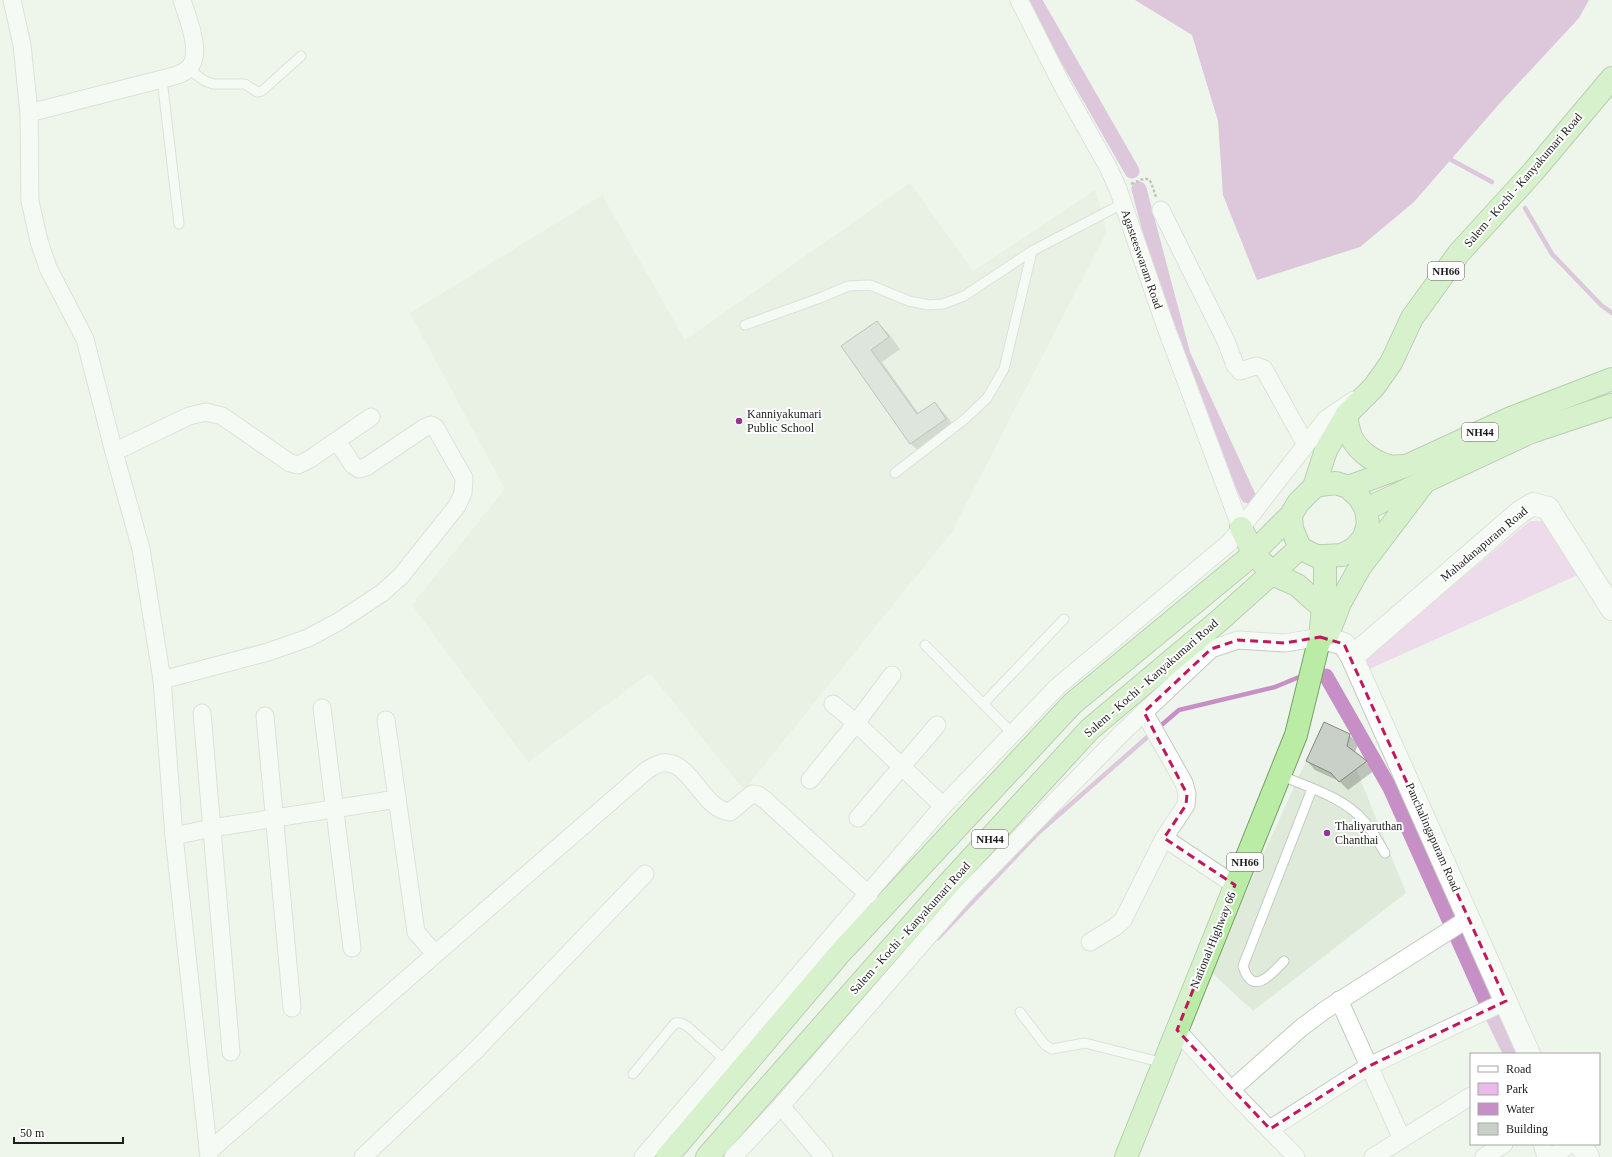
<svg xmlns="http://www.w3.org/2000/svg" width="1612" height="1157" font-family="'Times New Roman',serif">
  <rect width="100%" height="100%" fill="#eef5ec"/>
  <g fill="#dfeada">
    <polygon points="910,183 973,271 1095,190 1107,231 951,533 744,790 650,673 528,762 412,605 505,489 410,313 602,195 685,340"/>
    <polygon points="1347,746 1406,893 1253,1011 1210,971 1306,761 1331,773"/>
  </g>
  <polygon fill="#eabbea" points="1530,521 1545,521 1578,575 1365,671 1362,662"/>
  <polygon fill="#c68fc5" points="1135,0 1589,0 1579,18 1500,103 1414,202 1360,247 1257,280 1223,195 1218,121 1192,35"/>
  <g fill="#0003">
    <polygon points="877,322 889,334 900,349 882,362 919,414 935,403 946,415 957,431 923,455 911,444 843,346"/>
    <polygon points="1349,735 1358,743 1355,753 1375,770 1348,790 1339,781 1315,770 1307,761"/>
  </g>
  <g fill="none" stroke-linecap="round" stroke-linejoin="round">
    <g stroke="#c68fc5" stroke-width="4.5">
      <polyline points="1446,157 1492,182"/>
      <polyline points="1525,208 1552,254 1601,305 1612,313"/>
      <polyline points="1158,728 1179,710 1275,687 1304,675"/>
      <polyline points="938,938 1038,833 1152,733"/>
    </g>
    <g stroke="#c68fc5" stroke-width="15">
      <polyline points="1034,0 1132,171"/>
      <polyline points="1139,189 1183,355 1248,496"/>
      <polyline points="1326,676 1390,788 1449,920"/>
      <polyline points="1456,935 1486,1002"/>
      <polyline points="1492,1015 1511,1054"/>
    </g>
  </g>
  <g fill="#c9d0c7" stroke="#838980">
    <polygon points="877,321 889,337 871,350 917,414 935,402 946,419 910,444 841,346"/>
    <polygon points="1324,722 1350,734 1347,746 1367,761 1339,782 1331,773 1306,761"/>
  </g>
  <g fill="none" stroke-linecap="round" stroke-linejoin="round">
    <defs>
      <g id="service">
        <polyline points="188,69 205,81 213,84 245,84 257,92 262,91 301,56"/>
        <polyline points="162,79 179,224"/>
        <polyline points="745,325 820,298 848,286 870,285 909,301 929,305 943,304 964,296 1032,251 1122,204"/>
        <polyline points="895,473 965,419 987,398 1004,369 1032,251"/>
        <polyline points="925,645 1013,734"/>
        <polyline points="983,704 1064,619"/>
        <path d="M1280 775C1307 787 1343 797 1363 820 1372 830 1378 842 1385 853"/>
        <path d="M1284 961C1271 975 1252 997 1243 966L1312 789"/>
        <polyline points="1020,1012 1045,1045 1052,1049 1085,1043 1164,1063"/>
        <polyline points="633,1074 675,1023 681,1023 687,1026 725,1060"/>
      </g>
      <g id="minor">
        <polyline points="12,0 22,45 29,113 30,201 39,241 48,268 85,339 114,452 141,549 162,680 174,836 209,1157"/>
        <polyline points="1019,0 1062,85 1108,167 1118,189 1165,325 1241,528"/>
        <path d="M29 113 162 79C171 77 181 75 188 69 204 55 187 17 182 0"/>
        <polyline points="1161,210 1226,341 1235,365 1240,371 1256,366 1264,369 1306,445"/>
        <polyline points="114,452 189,416 206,412 222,416 290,463 298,465 310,459 371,417"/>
        <polyline points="162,680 268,652 308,638 338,622 382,593 401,576 457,506 463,493 464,478 435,427 431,425 424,428 366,467 359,469 353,465 337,441"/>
        <polyline points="833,704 856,723 943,806"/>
        <polyline points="322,708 352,948"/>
        <polyline points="1144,712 1184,783 1187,794 1186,805 1164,838 1235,885"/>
        <polyline points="202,713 231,1052"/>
        <polyline points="265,716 292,1008"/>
        <polyline points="386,720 416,932 435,954"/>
        <polyline points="810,780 856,723 892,675"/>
        <polyline points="858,818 937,725"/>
        <polyline points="174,836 212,828 397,799"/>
        <polyline points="1090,942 1115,927 1123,920 1164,838"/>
        <polyline points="1339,1000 1402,1139"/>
        <polyline points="1177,1030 1231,1090 1296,1157"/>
        <polyline points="1231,1090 1301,1028 1325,1010 1469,918"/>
        <polyline points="781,1106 824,1157"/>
        <polyline points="1270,1129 1369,1066 1506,1001"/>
        <polyline points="1542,1144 1546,1157"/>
        <path d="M208 1152 647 770C652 767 657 764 662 763 691 759 702 810 730 812L752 794 758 795 765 800 869 895"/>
        <polyline points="363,1157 476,1050 645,874"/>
        <polyline points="643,1157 943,806 1057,687 1230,542 1326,419 1354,400"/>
        <polyline points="733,1157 781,1106 964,895 1122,733 1211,649 1238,640 1285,643 1320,637"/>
        <polyline points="1373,1157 1471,1096"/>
        <polyline points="1484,1157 1504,1144"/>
        <polyline points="1552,1157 1570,1144"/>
      </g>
      <g id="tertiary">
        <polyline points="1320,637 1344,644 1352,657 1529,1054"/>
        <polyline points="1352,657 1520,512 1533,504 1548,508 1612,609"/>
        <polyline points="1580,1144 1588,1157"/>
      </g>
      <g id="trunk">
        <path d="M1347 414C1347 419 1347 425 1349 430 1353 448 1371 461 1389 466 1394 467 1400 466 1405 466"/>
        <polyline points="1314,487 1326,450 1347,414 1374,387 1391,363 1412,318 1459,253 1533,172 1612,78"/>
        <polyline points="1348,487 1411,464 1511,418 1612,379"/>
        <polyline points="1366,509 1531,432 1612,405"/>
        <polyline points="1241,528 1253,552 1272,574 1297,585 1323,608"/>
        <polyline points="1328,634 1340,603 1360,567 1423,484"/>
        <polyline points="667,1157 841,952 1072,704 1245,561 1291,515 1298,503 1314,487 1320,485 1336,483 1348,487 1359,497 1366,509 1368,524 1364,537 1355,548 1342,555 1325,556 1316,556 1300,548 1292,529 1291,515"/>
        <polyline points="707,1157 948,884 1090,729 1221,619 1300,548"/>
        <polyline points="1126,1157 1296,735 1320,637 1325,590 1325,556"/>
      </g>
    </defs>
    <use href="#service" stroke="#c3cac1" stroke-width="11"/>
    <use href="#minor" stroke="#c3cac1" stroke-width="19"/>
    <use href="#tertiary" stroke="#c3cac1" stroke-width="24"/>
    <use href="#trunk" stroke="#78a166" stroke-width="24"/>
    <path stroke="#8b8f89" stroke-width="2.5" stroke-dasharray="3 2" stroke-linecap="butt" d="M1131 184C1152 175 1149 177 1156 197"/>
    <use href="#service" stroke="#fff" stroke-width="9"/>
    <use href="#minor" stroke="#fff" stroke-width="17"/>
    <use href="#tertiary" stroke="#fff" stroke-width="22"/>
    <use href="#trunk" stroke="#bbeca6" stroke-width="22"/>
  </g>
  <path d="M0 0H1612V1157H0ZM1320 637 1344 644 1506 1001 1369 1066 1270 1129 1177 1030 1235 885 1164 838 1186 805 1187 794 1144 712 1211 649 1238 640 1285 643Z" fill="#eef5ec" fill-opacity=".55" fill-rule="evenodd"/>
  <path fill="none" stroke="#c2185b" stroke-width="3" stroke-dasharray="8 5" stroke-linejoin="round" d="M1320 637 1344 644 1506 1001 1369 1066 1270 1129 1177 1030 1235 885 1164 838 1186 805 1187 794 1144 712 1211 649 1238 640 1285 643Z"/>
  <g fill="#97349a" stroke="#fff" stroke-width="1.5">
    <circle cx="739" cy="421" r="4"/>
    <circle cx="1327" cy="833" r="4"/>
  </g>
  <g text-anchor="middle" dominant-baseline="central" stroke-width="4" stroke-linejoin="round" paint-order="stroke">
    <g fill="#fff" stroke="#60625f" stroke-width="1">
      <rect x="1428" y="262" width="36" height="18" rx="3"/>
      <rect x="1462" y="423" width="36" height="18" rx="3"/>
      <rect x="972" y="830" width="36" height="18" rx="3"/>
      <rect x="1227" y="853" width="36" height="18" rx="3"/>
    </g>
    <g font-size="11" font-weight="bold" fill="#1c1e1b">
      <text x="1446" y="271">NH66</text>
      <text x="1480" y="432">NH44</text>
      <text x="990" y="839">NH44</text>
      <text x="1245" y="862">NH66</text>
    </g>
    <g font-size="12" fill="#1c1e1b" stroke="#fff">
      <text transform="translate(1523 180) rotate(-49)">Salem - Kochi - Kanyakumari Road</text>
      <text transform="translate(1142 259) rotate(71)">Agasteeswaram Road</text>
      <text transform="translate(1484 544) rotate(-40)">Mahadanapuram Road</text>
      <text transform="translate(1151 678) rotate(-41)">Salem - Kochi - Kanyakumari Road</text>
      <text transform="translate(1433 837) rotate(66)">Panchalingapuram Road</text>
      <text transform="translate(910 928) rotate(-48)">Salem - Kochi - Kanyakumari Road</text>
      <text transform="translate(1213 940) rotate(-68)">National Highway 66</text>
    </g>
    <g font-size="12" fill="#1c1e1b" stroke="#fff" text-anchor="start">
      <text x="747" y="414">Kanniyakumari<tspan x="747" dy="14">Public School</tspan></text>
      <text x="1335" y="826">Thaliyaruthan<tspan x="1335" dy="14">Chanthai</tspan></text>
    </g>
  </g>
  <rect x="1470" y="1053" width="130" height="92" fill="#ffffff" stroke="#a4a5a4"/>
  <rect x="1478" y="1066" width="20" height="6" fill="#ffffff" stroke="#a4a5a4"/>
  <text x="1506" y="1073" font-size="12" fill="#1c1e1b">Road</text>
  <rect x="1478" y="1083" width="20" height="12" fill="#eabbea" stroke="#a4a5a4"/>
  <text x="1506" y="1093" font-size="12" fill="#1c1e1b">Park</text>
  <rect x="1478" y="1103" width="20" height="12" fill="#c68fc5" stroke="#a4a5a4"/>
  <text x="1506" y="1113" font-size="12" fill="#1c1e1b">Water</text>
  <rect x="1478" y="1123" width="20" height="12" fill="#c9d0c7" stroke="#a4a5a4"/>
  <text x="1506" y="1133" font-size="12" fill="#1c1e1b">Building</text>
  <path d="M14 1137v6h109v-6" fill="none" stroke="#1c1e1b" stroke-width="2"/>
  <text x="20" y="1137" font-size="12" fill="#1c1e1b" stroke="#ffffff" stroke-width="3" paint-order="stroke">50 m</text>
</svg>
